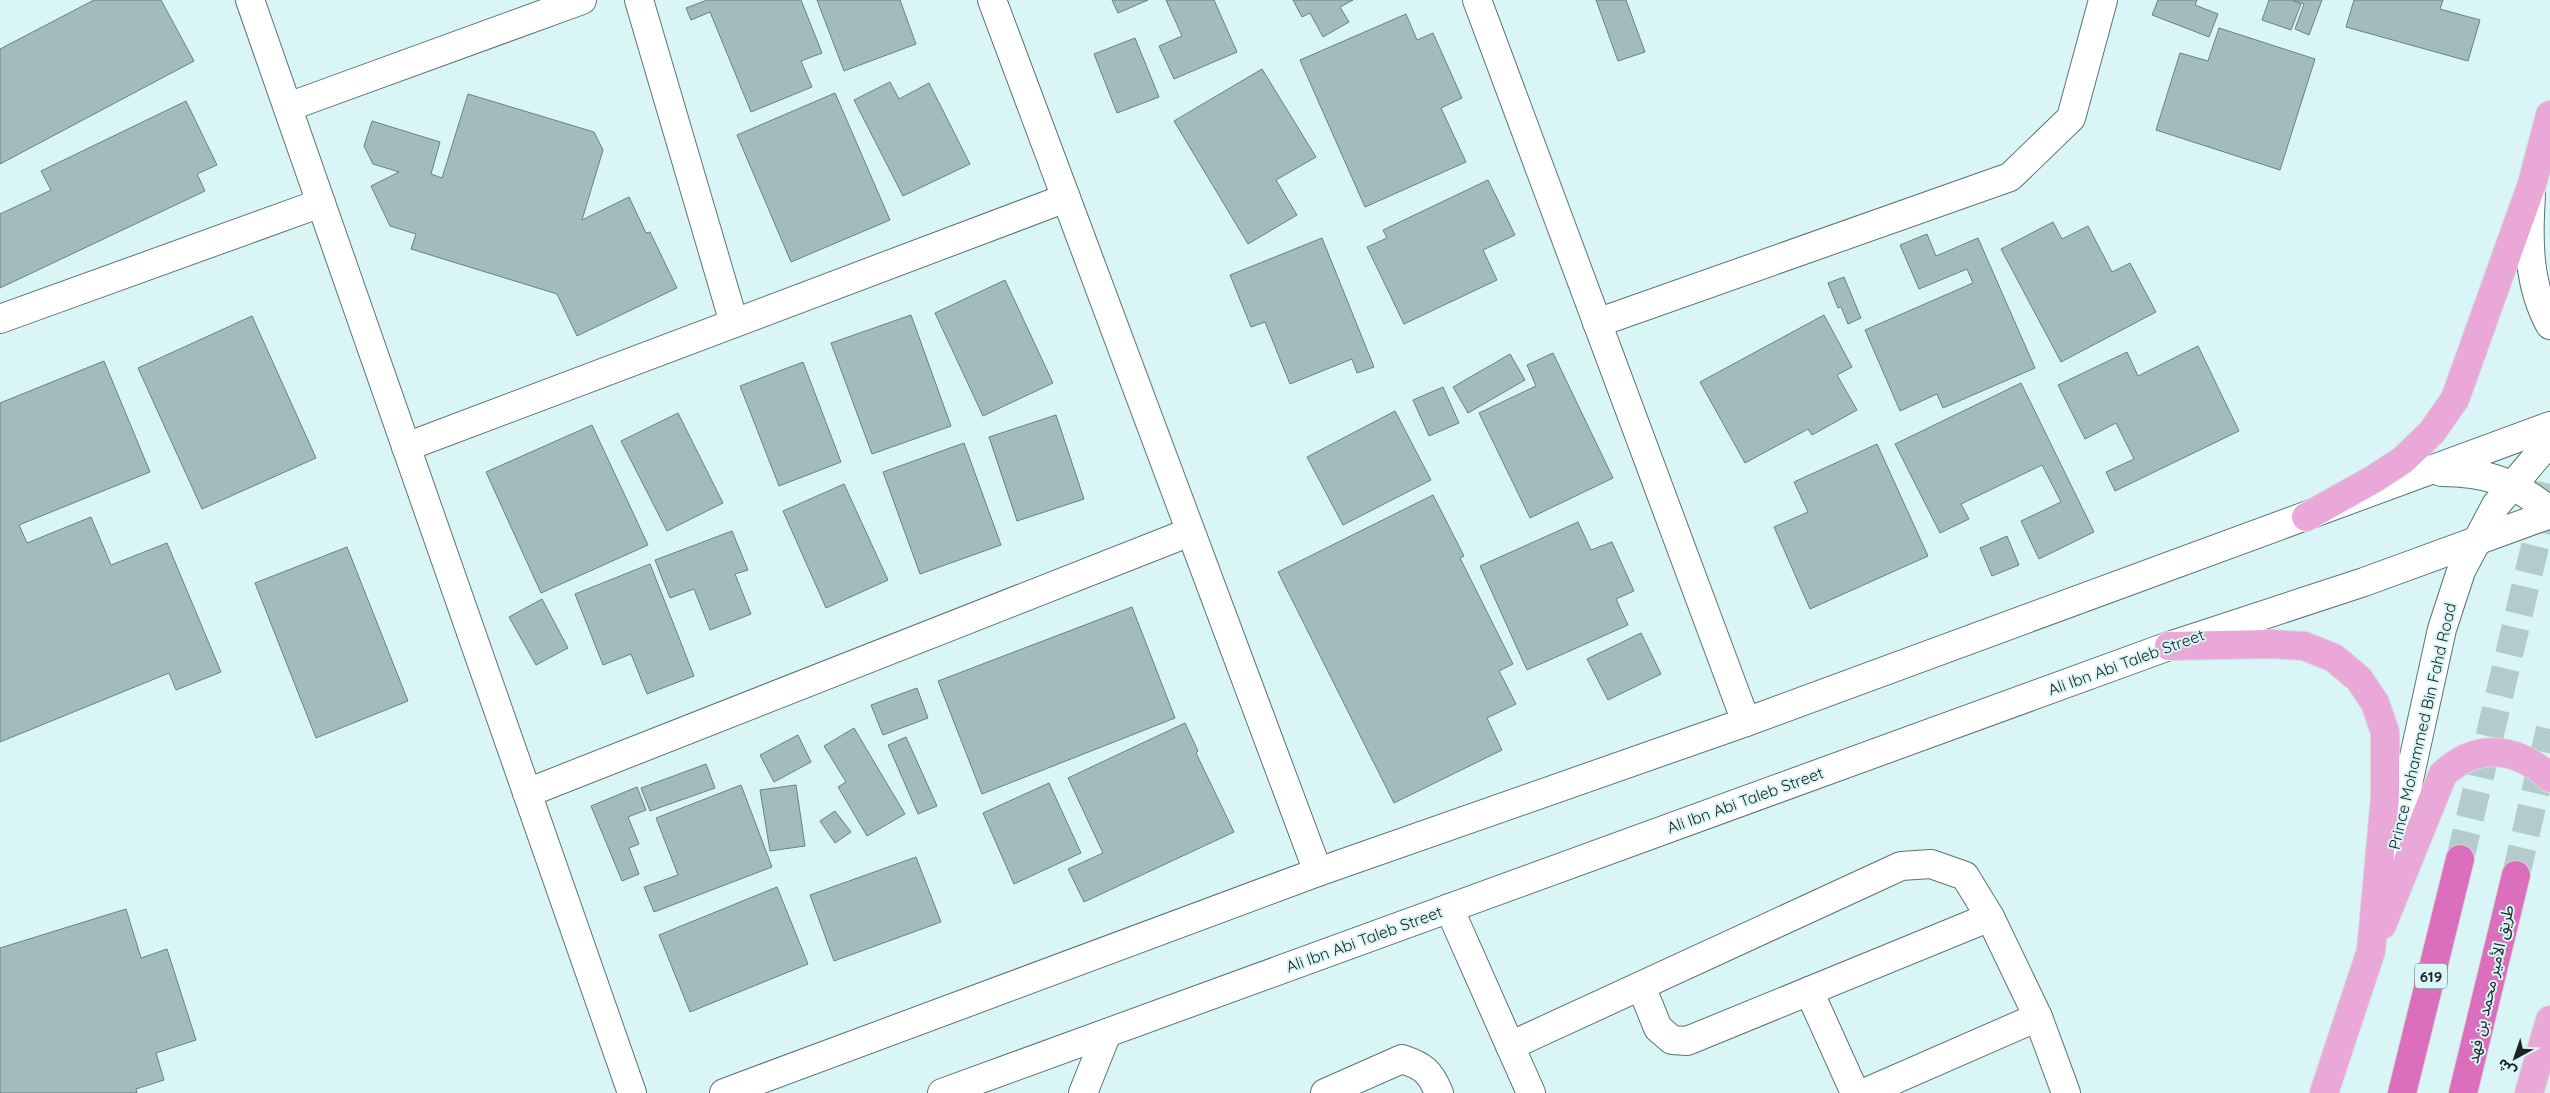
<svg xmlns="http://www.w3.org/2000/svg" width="2550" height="1093" font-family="Quicksand,'Noto Sans Arabic',sans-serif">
  <rect width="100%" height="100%" fill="#daf5f6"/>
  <g fill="#a2bcbc" stroke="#698182">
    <polygon points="94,0 161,0 194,61 0,164 0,49"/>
    <polygon points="707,0 801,0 822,53 801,61 812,87 751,112 710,12 691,20 686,8"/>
    <polygon points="817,0 900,0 916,44 844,71"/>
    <polygon points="1112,0 1148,0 1118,13"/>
    <polygon points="1166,0 1214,0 1237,52 1174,79 1159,46 1182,36"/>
    <polygon points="1293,0 1353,0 1340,7 1349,22 1323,37 1310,13 1302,17"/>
    <polygon points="1596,0 1626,0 1645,52 1618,61"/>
    <polygon points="2158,0 2197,0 2195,5 2218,14 2209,37 2152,15"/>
    <polygon points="2269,0 2291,0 2301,4 2291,30 2262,20"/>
    <polygon points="2294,0 2322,0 2309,35 2295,29 2304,4"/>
    <polygon points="2354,0 2443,0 2440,9 2480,20 2468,61 2346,27"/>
    <polygon points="1406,14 1417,40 1433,33 1462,98 1441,108 1466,162 1365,207 1300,60"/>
    <polygon points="2219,28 2315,59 2280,170 2156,130 2180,53 2208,61"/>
    <polygon points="1135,38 1159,97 1117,113 1094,54"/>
    <polygon points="1262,69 1316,157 1276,180 1297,215 1248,244 1174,121"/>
    <polygon points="890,82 899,99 929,83 970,164 903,196 854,100"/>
    <polygon points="835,93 890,220 791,262 737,135"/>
    <polygon points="468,94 594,132 603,150 582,220 629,197 646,233 650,232 677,288 577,336 557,294 411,249 416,234 390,226 371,186 399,172 373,164 364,146 372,121 440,142 431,174 442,178"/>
    <polygon points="186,101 217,165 197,174 205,191 0,288 0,214 51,190 41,171"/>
    <polygon points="1488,180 1515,235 1483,250 1497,280 1404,324 1367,247 1387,238 1383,230"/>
    <polygon points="2053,222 2062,239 2088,226 2112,272 2130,263 2156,312 2061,362 2001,249"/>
    <polygon points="1927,234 1936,256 1978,238 2035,368 1943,408 1937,394 1900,411 1865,330 1973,283 1967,269 1919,289 1900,245"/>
    <polygon points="1322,238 1374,367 1357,373 1352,359 1290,384 1265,322 1251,327 1230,275"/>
    <polygon points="1844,277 1861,318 1848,324 1841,307 1838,308 1828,283"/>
    <polygon points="1005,280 1053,383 983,416 935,313"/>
    <polygon points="911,315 951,426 872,454 831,343"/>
    <polygon points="1824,315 1852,367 1837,375 1857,410 1812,435 1808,429 1745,463 1700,382"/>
    <polygon points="252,316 316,458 202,509 138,368"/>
    <polygon points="2198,346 2239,431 2115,491 2106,472 2134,459 2116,423 2085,439 2058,385 2127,352 2138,376"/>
    <polygon points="1553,353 1613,478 1530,518 1479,413 1536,386 1527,365"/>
    <polygon points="1510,354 1525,380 1468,413 1453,387"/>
    <polygon points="104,361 150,472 19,525 27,543 91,517 111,565 167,543 221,672 176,690 169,673 0,742 0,403"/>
    <polygon points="803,362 841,462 779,486 740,386"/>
    <polygon points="2021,383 2094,532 2039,559 2021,521 2061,502 2042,465 1961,504 1969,519 1940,533 1895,444"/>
    <polygon points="1443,387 1459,423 1429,436 1413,400"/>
    <polygon points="1395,411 1431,480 1343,525 1307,457"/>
    <polygon points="678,413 723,503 667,531 621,441"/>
    <polygon points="1056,415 1084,499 1017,521 989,437"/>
    <polygon points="592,425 648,545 541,593 486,472"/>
    <polygon points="964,443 1001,545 920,574 883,472"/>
    <polygon points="1877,444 1928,556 1810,609 1774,527 1808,512 1794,482"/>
    <polygon points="844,484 888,580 826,608 783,511"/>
    <polygon points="1433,495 1464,556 1460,558 1513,664 1499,671 1516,704 1487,718 1502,750 1394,803 1278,572"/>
    <polygon points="1578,522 1591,550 1612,542 1634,591 1616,599 1628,625 1527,670 1480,566"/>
    <polygon points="732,531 748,570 735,574 751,614 710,630 694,589 670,598 655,560"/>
    <polygon points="2007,536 2019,565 1992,576 1980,548"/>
    <polygon points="347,547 408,701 316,738 255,583"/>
    <polygon points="650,564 694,676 647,694 631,654 603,665 575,594"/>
    <polygon points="542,599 568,648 536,665 509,617"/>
    <polygon points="1132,607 1175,718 982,794 938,681"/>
    <polygon points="1641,633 1661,674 1608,700 1587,659"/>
    <polygon points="917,688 928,718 883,735 871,705"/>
    <polygon points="1185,723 1198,751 1196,753 1234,832 1084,902 1068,869 1103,853 1068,778"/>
    <polygon points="854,728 905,814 867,836 838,787 846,782 824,746"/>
    <polygon points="798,735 811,762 774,782 760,755"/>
    <polygon points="906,737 937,806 918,814 888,745"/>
    <polygon points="706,764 715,788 650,811 641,788"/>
    <polygon points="1049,783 1081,853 1014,884 983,813"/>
    <polygon points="741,785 772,867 654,912 644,887 678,875 656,818"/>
    <polygon points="796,785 805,846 770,851 760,790"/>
    <polygon points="637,787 646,810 628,817 639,844 629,848 639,874 622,881 591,806"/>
    <polygon points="835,811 851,832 835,843 820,821"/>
    <polygon points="916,857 941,922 834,961 810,895"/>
    <polygon points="777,887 808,964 690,1012 659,935"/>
    <polygon points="126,909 141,958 167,949 196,1040 156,1053 164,1080 136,1089 137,1093 0,1093 0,948"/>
  </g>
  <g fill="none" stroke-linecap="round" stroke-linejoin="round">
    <g stroke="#b4cbcc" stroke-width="28" stroke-dasharray="28 14" stroke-linecap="butt">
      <polyline points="2460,859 2550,484"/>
      <polyline points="2516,875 2550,729"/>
    </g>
    <defs>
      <g id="minor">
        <polyline points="250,0 632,1093"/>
        <polyline points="639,0 734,323"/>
        <polyline points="992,0 1318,872"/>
        <polyline points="1477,0 1746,722"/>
        <polyline points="288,107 582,0"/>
        <path d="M2531 196C2528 240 2528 285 2550 325"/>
        <polyline points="0,319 321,203"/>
        <polyline points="1597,323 2010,177 2071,118 2103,0"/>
        <polyline points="406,447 1066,198"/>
        <path d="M2441 472C2488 472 2514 482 2550 511"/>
        <polyline points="527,793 1190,532"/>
        <polyline points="2387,880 2442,629 2461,571 2496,505 2550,441"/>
        <polyline points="1449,908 1531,1093"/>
        <polyline points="1641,986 1658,1028 1672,1040 1687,1041 1990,917"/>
        <polyline points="1809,991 1855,1093"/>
        <polyline points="1510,1046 1901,866 1931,864 1965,876 1990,917 2038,1017 2066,1093"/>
        <polyline points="724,1093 1318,872 1746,722 2550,426"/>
        <polyline points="942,1093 2169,646 2364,582 2550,514"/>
        <polyline points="1083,1093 1107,1033"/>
        <path d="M1325 1093 1402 1059C1423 1066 1430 1071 1439 1093"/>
        <polyline points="1864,1093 2038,1017"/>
      </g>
      <g id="major">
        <polyline points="2306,517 2374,479 2403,460 2432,432 2455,399 2532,184 2550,115"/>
        <polyline points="2169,646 2270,644 2304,646 2334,658 2359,679 2375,703 2385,732 2385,797 2371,951 2324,1093"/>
        <path d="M2382 925 2443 774C2478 742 2517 747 2550 778"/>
        <polyline points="2529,1093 2550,1020"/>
      </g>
      <g id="highway">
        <polyline points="2402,1093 2460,859"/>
        <polyline points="2463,1093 2516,875"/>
      </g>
    </defs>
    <use href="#minor" stroke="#5b7474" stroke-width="30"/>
    <use href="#major" stroke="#d6d8d8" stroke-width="30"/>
    <use href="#highway" stroke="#d6d8d8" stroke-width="30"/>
    <use href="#minor" stroke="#fff" stroke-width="28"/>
    <use href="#major" stroke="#eaa8d8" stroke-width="28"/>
    <use href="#highway" stroke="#dc6ebe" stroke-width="28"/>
  </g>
  <g text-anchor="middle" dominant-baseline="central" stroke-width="4" stroke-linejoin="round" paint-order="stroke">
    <rect fill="#daf5f6" stroke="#546363" stroke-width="1" x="2415" y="963.5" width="32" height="25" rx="4"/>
    <g font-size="15" font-weight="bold" fill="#1a2424">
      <text x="2431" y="976">619</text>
    </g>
    <g font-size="16" fill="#1a2424" stroke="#daf5f6">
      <text transform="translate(2126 662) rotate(-20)">Ali Ibn Abi Taleb Street</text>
      <text transform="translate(2422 726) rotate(-77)">Prince Mohammed Bin Fahd Road</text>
      <text transform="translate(1745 800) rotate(-20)">Ali Ibn Abi Taleb Street</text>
      <text transform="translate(1364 939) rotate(-20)">Ali Ibn Abi Taleb Street</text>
      <text transform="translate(2490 984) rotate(-77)">طريق الأمير محمد بن فهد</text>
    </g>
  </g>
  <g transform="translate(2515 1058) rotate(220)" stroke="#daf5f6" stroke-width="4" paint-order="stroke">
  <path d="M0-4L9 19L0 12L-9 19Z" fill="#1a2424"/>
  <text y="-8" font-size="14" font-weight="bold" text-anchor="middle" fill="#1a2424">ش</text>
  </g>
</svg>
